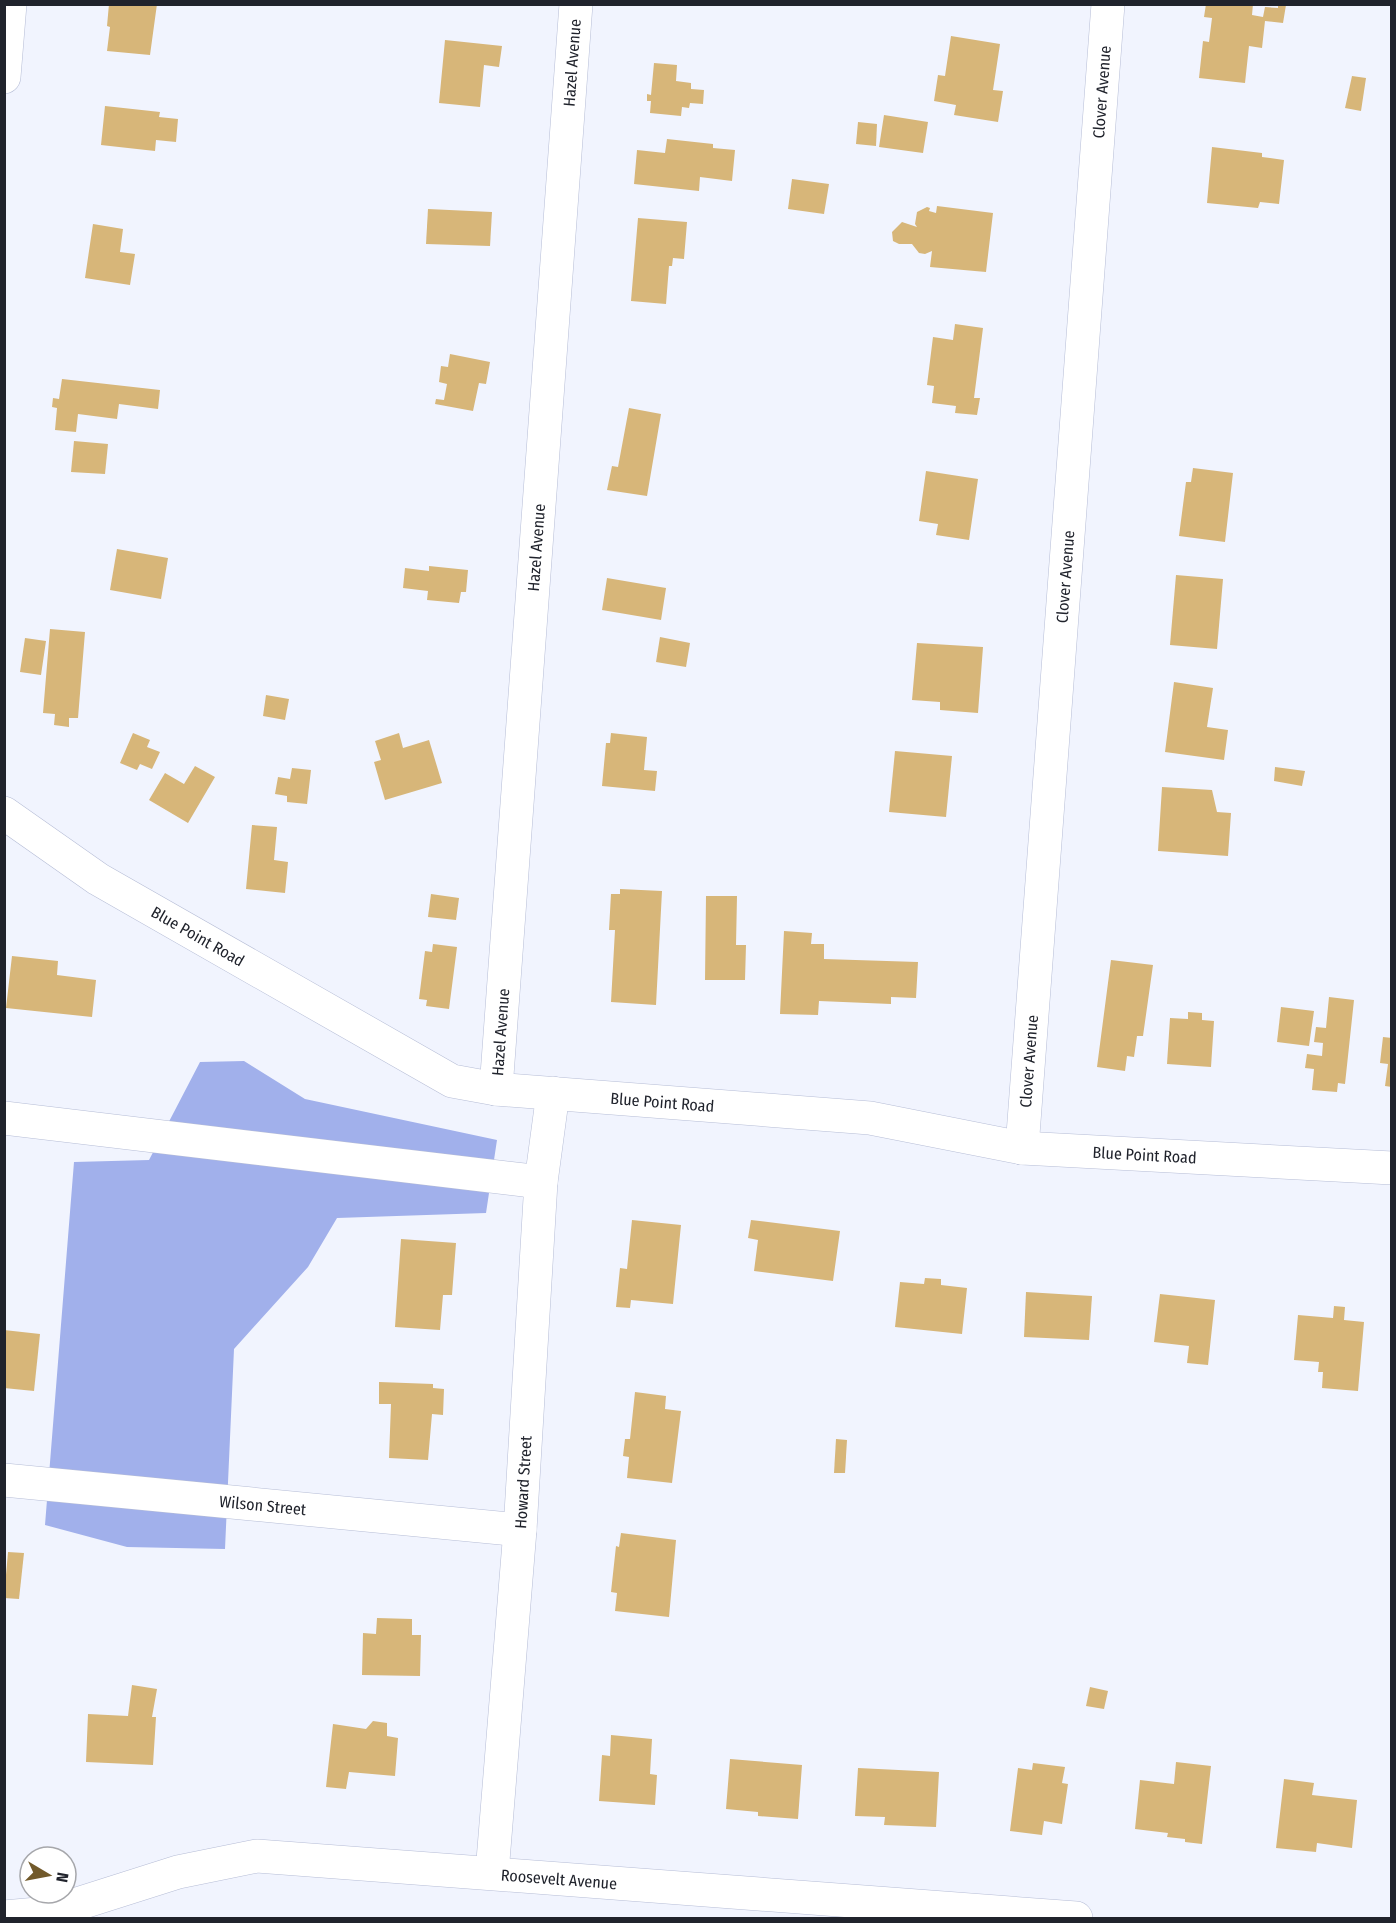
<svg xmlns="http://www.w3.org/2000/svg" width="1396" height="1923" font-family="'Fira Sans Condensed',sans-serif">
  <rect width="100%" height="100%" fill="#f1f4fe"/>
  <polygon fill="#a1b0eb" points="244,1061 305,1099 497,1140 486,1213 337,1218 308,1267 234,1349 225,1549 127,1547 45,1525 74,1162 149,1160 200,1062"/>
  <g fill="#d7b679">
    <polygon points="109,4 157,4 150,55 107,51 110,27 107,26"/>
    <polygon points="1206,4 1253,4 1252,15 1263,17 1265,7 1278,8 1278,5 1286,5 1283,23 1265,21 1262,48 1249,46 1245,83 1199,78 1203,41 1209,42 1212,18 1204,17"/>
    <polygon points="951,36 1000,44 993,90 1003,91 998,122 954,115 956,105 934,101 938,75 945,76"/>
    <polygon points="445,40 502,46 499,67 484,65 480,107 439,103"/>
    <polygon points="654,63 677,65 676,81 691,83 691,89 704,90 703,104 690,103 689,108 682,107 681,116 650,113 651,101 647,101 647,94 651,95"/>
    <polygon points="1352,76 1366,78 1361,111 1345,108"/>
    <polygon points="105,106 160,112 159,117 178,119 176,142 156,140 155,151 101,145"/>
    <polygon points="884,115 928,122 923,153 879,147"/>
    <polygon points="858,122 877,124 876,146 856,144"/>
    <polygon points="667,139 713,144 713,148 735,150 732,181 700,177 699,191 634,184 637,150 665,153"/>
    <polygon points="1212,147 1262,153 1262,157 1284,160 1279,204 1260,202 1258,208 1207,203"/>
    <polygon points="792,179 829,184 824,214 788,209"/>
    <polygon points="937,206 993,213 986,272 930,267 932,251 925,254 919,253 912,244 899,244 893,241 892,232 902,222 917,227 915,224 917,212 927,207 930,208 929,211 936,213"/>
    <polygon points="428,209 492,212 490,246 426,244"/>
    <polygon points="638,218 687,222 684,259 673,258 672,266 669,266 666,304 631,301"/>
    <polygon points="93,224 123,229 120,252 135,254 130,285 85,278"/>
    <polygon points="955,324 983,328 974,398 980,398 977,415 955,413 956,406 932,403 934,386 927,385 933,337 953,340"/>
    <polygon points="450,354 490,362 486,384 479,383 473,411 435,404 436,399 444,400 447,384 439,382 441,366 448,367"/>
    <polygon points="62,379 160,390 158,409 119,404 117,419 78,414 76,432 55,430 57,408 52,407 53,398 59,399"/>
    <polygon points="629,408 661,414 647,496 607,490 612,466 618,467"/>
    <polygon points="74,441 108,444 105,474 71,472"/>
    <polygon points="1193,468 1233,473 1225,542 1179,536 1186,482 1191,482"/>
    <polygon points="926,471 978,479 969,540 936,535 938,524 919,521"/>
    <polygon points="117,549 168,558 161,599 110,590"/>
    <polygon points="429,566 468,570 466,592 461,592 459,603 427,600 428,591 403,588 405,568 429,571"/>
    <polygon points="1176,575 1223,579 1217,649 1170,645"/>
    <polygon points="607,578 666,588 661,620 602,610"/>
    <polygon points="50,629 85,632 78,718 69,718 69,727 54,725 55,714 43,713"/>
    <polygon points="660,637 690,643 686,667 656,662"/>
    <polygon points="25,638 46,641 41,675 20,672"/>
    <polygon points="917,643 983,647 978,713 940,710 940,702 912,700"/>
    <polygon points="1174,682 1213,688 1207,727 1228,730 1224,760 1165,752"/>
    <polygon points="266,695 289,699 285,720 263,716"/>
    <polygon points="133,733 150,740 147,747 160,752 152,769 140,764 137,770 120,763"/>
    <polygon points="399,733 403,748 429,740 442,783 385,800 374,762 381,760 375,741"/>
    <polygon points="611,733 647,737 644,770 657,771 655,791 602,786 606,743 610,743"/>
    <polygon points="895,751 952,756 946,817 889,812"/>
    <polygon points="195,766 215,777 188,823 149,800 165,773 184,784"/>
    <polygon points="1275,767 1305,771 1302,786 1274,781"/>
    <polygon points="292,768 311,770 307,804 287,802 287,796 275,794 278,777 290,779"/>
    <polygon points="1162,787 1212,790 1217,812 1231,813 1228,856 1158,851"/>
    <polygon points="252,825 277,827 274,860 288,862 285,893 246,889"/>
    <polygon points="620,889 662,891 656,1005 611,1002 615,930 609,930 611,894 620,894"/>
    <polygon points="431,894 459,898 456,920 428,917"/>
    <polygon points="706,896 737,896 736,945 746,945 745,980 705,980"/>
    <polygon points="784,931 812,933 811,944 824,944 824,959 918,962 916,998 891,997 891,1004 819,1001 818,1015 780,1014"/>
    <polygon points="433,944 457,947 449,1009 426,1006 427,1000 419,999 425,951 432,952"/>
    <polygon points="12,956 58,961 57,975 96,980 92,1017 6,1008"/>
    <polygon points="1111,960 1153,965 1143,1036 1137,1036 1134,1057 1127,1056 1125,1071 1097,1067"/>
    <polygon points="1329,997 1354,1000 1345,1084 1338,1083 1337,1092 1312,1090 1314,1069 1305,1068 1307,1054 1322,1056 1323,1043 1314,1042 1316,1027 1326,1028"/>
    <polygon points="1281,1007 1314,1011 1309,1046 1277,1042"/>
    <polygon points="1188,1012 1202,1013 1202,1020 1214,1021 1211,1067 1167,1064 1170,1018 1188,1019"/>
    <polygon points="1383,1037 1392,1038 1392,1087 1385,1086 1388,1064 1380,1063"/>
    <polygon points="632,1220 681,1225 673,1304 631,1300 630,1308 616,1307 620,1268 627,1269"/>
    <polygon points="751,1220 840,1231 833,1281 754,1271 758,1240 748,1238"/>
    <polygon points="401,1239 456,1243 452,1295 443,1295 440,1330 395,1327"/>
    <polygon points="925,1278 941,1279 941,1285 967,1288 962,1334 895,1327 900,1282 924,1284"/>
    <polygon points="1026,1292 1092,1296 1089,1340 1024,1337"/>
    <polygon points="1160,1294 1215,1300 1208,1365 1187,1363 1189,1346 1154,1342"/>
    <polygon points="1334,1306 1345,1307 1344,1320 1364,1322 1358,1391 1322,1388 1323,1372 1318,1372 1319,1362 1294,1360 1298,1315 1333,1318"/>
    <polygon points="4,1330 40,1334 34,1391 4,1388"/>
    <polygon points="379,1382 433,1384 433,1388 444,1389 443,1415 432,1414 428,1460 389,1458 391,1404 379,1404"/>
    <polygon points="635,1392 666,1396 665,1409 681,1411 672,1483 627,1478 629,1457 623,1456 625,1439 630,1439"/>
    <polygon points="836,1439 847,1440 845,1473 834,1473"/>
    <polygon points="621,1533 676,1540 669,1617 615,1611 617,1593 611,1592 616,1546 619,1547"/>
    <polygon points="8,1552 24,1553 19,1599 4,1598"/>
    <polygon points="377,1618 412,1619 412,1635 421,1635 420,1676 362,1675 363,1633 376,1634"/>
    <polygon points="132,1685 157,1689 152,1717 156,1717 153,1765 86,1762 88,1714 128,1716"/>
    <polygon points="1090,1687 1108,1691 1104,1709 1086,1706"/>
    <polygon points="373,1721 387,1723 387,1736 398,1738 395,1776 349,1772 346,1789 326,1787 333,1724 366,1729"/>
    <polygon points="611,1735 652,1739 650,1774 657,1775 655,1805 599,1801 602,1755 610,1756"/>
    <polygon points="730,1759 802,1765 798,1819 758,1816 758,1812 726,1809"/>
    <polygon points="1176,1762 1211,1766 1202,1844 1185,1842 1185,1839 1167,1837 1168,1833 1135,1829 1140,1780 1174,1784"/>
    <polygon points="1033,1763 1065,1767 1062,1783 1068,1784 1062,1824 1044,1821 1042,1835 1010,1831 1018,1768 1032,1770"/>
    <polygon points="858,1768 939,1772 936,1827 884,1825 885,1817 855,1816"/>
    <polygon points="1284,1779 1314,1783 1312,1795 1357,1800 1352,1848 1317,1843 1316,1852 1276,1848"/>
  </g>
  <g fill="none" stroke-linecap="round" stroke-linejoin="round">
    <defs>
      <g id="street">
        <polyline points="4,77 10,4"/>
        <path id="s1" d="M496 1089 576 4"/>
        <polyline points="4,1118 541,1182"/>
        <path id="s2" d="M1022 1148 1108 4"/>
        <path id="s3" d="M4 1480 520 1530"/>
        <path id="s4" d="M492 1873 520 1530 541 1182 553 1093"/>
        <path id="s5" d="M4 1917 49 1913 178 1872 257 1856 1076 1918"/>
      </g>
      <g id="secondary">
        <path id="s6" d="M4 813 98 879 452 1081 496 1089 870 1118 1022 1148 1392 1168"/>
      </g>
    </defs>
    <use href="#street" stroke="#b6bdd6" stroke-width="34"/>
    <use href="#secondary" stroke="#b6bdd6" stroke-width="34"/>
    <use href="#street" stroke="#fff" stroke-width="33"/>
    <use href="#secondary" stroke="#fff" stroke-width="33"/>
  </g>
  <g text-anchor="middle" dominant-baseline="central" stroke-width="5" stroke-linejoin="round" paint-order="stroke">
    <g font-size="16" fill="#20232c" stroke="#fff">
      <text stroke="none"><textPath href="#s1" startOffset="1029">Hazel Avenue</textPath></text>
      <text stroke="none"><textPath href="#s2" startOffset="1059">Clover Avenue</textPath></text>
      <text stroke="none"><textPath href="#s1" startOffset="543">Hazel Avenue</textPath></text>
      <text stroke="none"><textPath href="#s2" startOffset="573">Clover Avenue</textPath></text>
      <text stroke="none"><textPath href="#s6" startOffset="230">Blue Point Road</textPath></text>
      <text stroke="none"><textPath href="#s1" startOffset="57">Hazel Avenue</textPath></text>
      <text stroke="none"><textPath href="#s2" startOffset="87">Clover Avenue</textPath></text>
      <text stroke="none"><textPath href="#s6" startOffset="734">Blue Point Road</textPath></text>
      <text stroke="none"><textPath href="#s6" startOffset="1220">Blue Point Road</textPath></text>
      <text stroke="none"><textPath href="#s4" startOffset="392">Howard Street</textPath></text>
      <text stroke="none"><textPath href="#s3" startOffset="260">Wilson Street</textPath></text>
      <text stroke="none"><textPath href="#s5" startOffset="564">Roosevelt Avenue</textPath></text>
    </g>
  </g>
  <rect width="1396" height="1923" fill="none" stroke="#20232c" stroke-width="12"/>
  <g transform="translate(48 1875) rotate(100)"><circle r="28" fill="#ffffff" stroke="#a6a7ab" stroke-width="1.5"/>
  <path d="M0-4.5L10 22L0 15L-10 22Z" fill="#725a2b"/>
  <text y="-9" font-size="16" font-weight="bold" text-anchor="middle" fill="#20232c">N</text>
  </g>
</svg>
